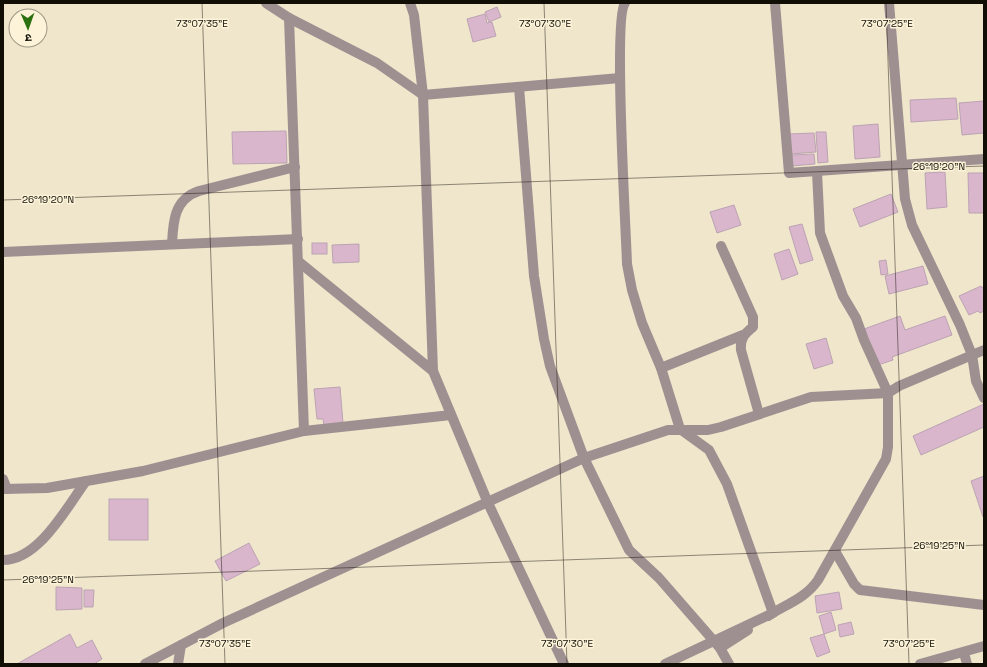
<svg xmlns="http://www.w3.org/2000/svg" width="987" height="667" font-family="'Space Grotesk','Noto Sans Devanagari',sans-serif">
  <rect width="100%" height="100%" fill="#efe6cb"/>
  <g fill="#d9b6cc" stroke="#bca3b3">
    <polygon points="497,7 501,17 489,22 485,12"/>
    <polygon points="485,14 487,23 492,22 496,36 473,42 467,19"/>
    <polygon points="956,98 958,119 911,122 910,100"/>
    <polygon points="984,101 984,133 962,135 959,103"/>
    <polygon points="878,124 880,157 855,159 853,126"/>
    <polygon points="286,131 287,163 233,164 232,132"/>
    <polygon points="816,132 826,132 828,162 818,163"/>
    <polygon points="814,133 816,152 790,154 789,134"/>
    <polygon points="814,154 815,164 792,166 792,155"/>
    <polygon points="945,172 947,207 927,209 925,173"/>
    <polygon points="968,173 984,173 984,213 969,213"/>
    <polygon points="891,194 898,212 860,227 853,209"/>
    <polygon points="734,205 741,225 717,233 710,212"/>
    <polygon points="802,224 813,260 800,264 789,227"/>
    <rect x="312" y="243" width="15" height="11"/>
    <polygon points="359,244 359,262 333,263 332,245"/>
    <polygon points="789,249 798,274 782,280 774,254"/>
    <polygon points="886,260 888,274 881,275 879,261"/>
    <polygon points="923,266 928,284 889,294 885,276"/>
    <polygon points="981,286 984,289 984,311 980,313 978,311 969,315 959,296"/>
    <polygon points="900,316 905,330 945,316 952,335 892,357 893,360 878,365 864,329"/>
    <polygon points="826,338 833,363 814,369 806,344"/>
    <polygon points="340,387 343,423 324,425 323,419 317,419 314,389"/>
    <polygon points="984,404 984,427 921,455 913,436"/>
    <polygon points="984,476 984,517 983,517 971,481"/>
    <rect x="109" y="499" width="39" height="41"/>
    <polygon points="249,543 260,564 226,581 215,561"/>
    <polygon points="56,587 82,588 82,609 56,610"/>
    <polygon points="84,590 94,590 93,607 84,607"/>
    <polygon points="839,592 842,609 817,613 815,596"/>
    <polygon points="831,612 836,630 824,634 819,616"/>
    <polygon points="851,622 854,634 840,637 838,625"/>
    <polygon points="70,634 77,648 92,640 102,659 94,664 17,664"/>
    <polygon points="824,634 830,652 817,657 810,638"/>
  </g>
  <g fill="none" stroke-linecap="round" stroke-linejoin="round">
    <g stroke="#9e9091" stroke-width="10">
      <polyline points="266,3 289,18 377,63 423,95 620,78"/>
      <polyline points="410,3 414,15 423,95 433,371 488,503 564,664"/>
      <path d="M625 3C613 18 626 229 627 264L632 290 642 323 661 368 680 429 709 450 727 484 773 613 665 664"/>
      <polyline points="775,3 789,173 984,159"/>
      <polyline points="889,3 905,199 912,225 960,325 972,355 976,381 984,398"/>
      <polyline points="289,18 304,431"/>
      <polyline points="519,87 534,276 544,339 550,366 584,458 629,550 659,578 720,648 729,664"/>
      <path d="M172 244C173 222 174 199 199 191L295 167"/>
      <path d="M721 246 753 317V327C744 334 740 339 741 350L759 414"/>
      <polyline points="3,252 298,239"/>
      <polyline points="299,262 433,371"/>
      <polyline points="661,368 743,335"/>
      <polyline points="3,479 7,489"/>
      <polyline points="3,489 47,488 143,471 304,431 451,415"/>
      <polyline points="835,551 854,584 860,590 984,605"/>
      <path d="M3 560C39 560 67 507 86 481"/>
      <path d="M768 616C786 604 805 599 818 580L886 459 888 447V393L864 340 856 318 843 296 820 233 817 172"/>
      <polyline points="720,648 748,630"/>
      <polyline points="964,653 967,664"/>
      <polyline points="145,664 223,623 584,458 668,430 708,430 721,427 811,397 888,393 899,386 984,350"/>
      <polyline points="178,664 181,645"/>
      <polyline points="920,664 984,646"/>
    </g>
  </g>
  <path fill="none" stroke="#110e06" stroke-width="1" stroke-opacity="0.45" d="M202 3 225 664M544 3 567 664M886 3 909 664M3 200 984 166M3 580 984 545"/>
  <g font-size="10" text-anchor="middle" fill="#110e06" stroke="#fcf3d8" stroke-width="3" stroke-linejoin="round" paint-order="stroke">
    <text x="202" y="27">73°07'35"E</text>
    <text x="545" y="27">73°07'30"E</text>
    <text x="887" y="27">73°07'25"E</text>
    <text x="939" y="170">26°19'20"N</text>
    <text x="48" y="203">26°19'20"N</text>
    <text x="939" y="549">26°19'25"N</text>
    <text x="48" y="583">26°19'25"N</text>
    <text x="225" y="647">73°07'35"E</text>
    <text x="567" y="647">73°07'30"E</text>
    <text x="909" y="647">73°07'25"E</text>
  </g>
  <rect width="987" height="667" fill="none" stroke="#110e06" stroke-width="8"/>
  <g transform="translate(28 28) rotate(178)"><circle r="19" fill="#fcf3d8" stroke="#9e9784"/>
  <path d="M0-3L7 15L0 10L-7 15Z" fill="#2c710f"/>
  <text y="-6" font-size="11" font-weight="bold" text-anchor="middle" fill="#110e06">उ</text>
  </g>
</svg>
